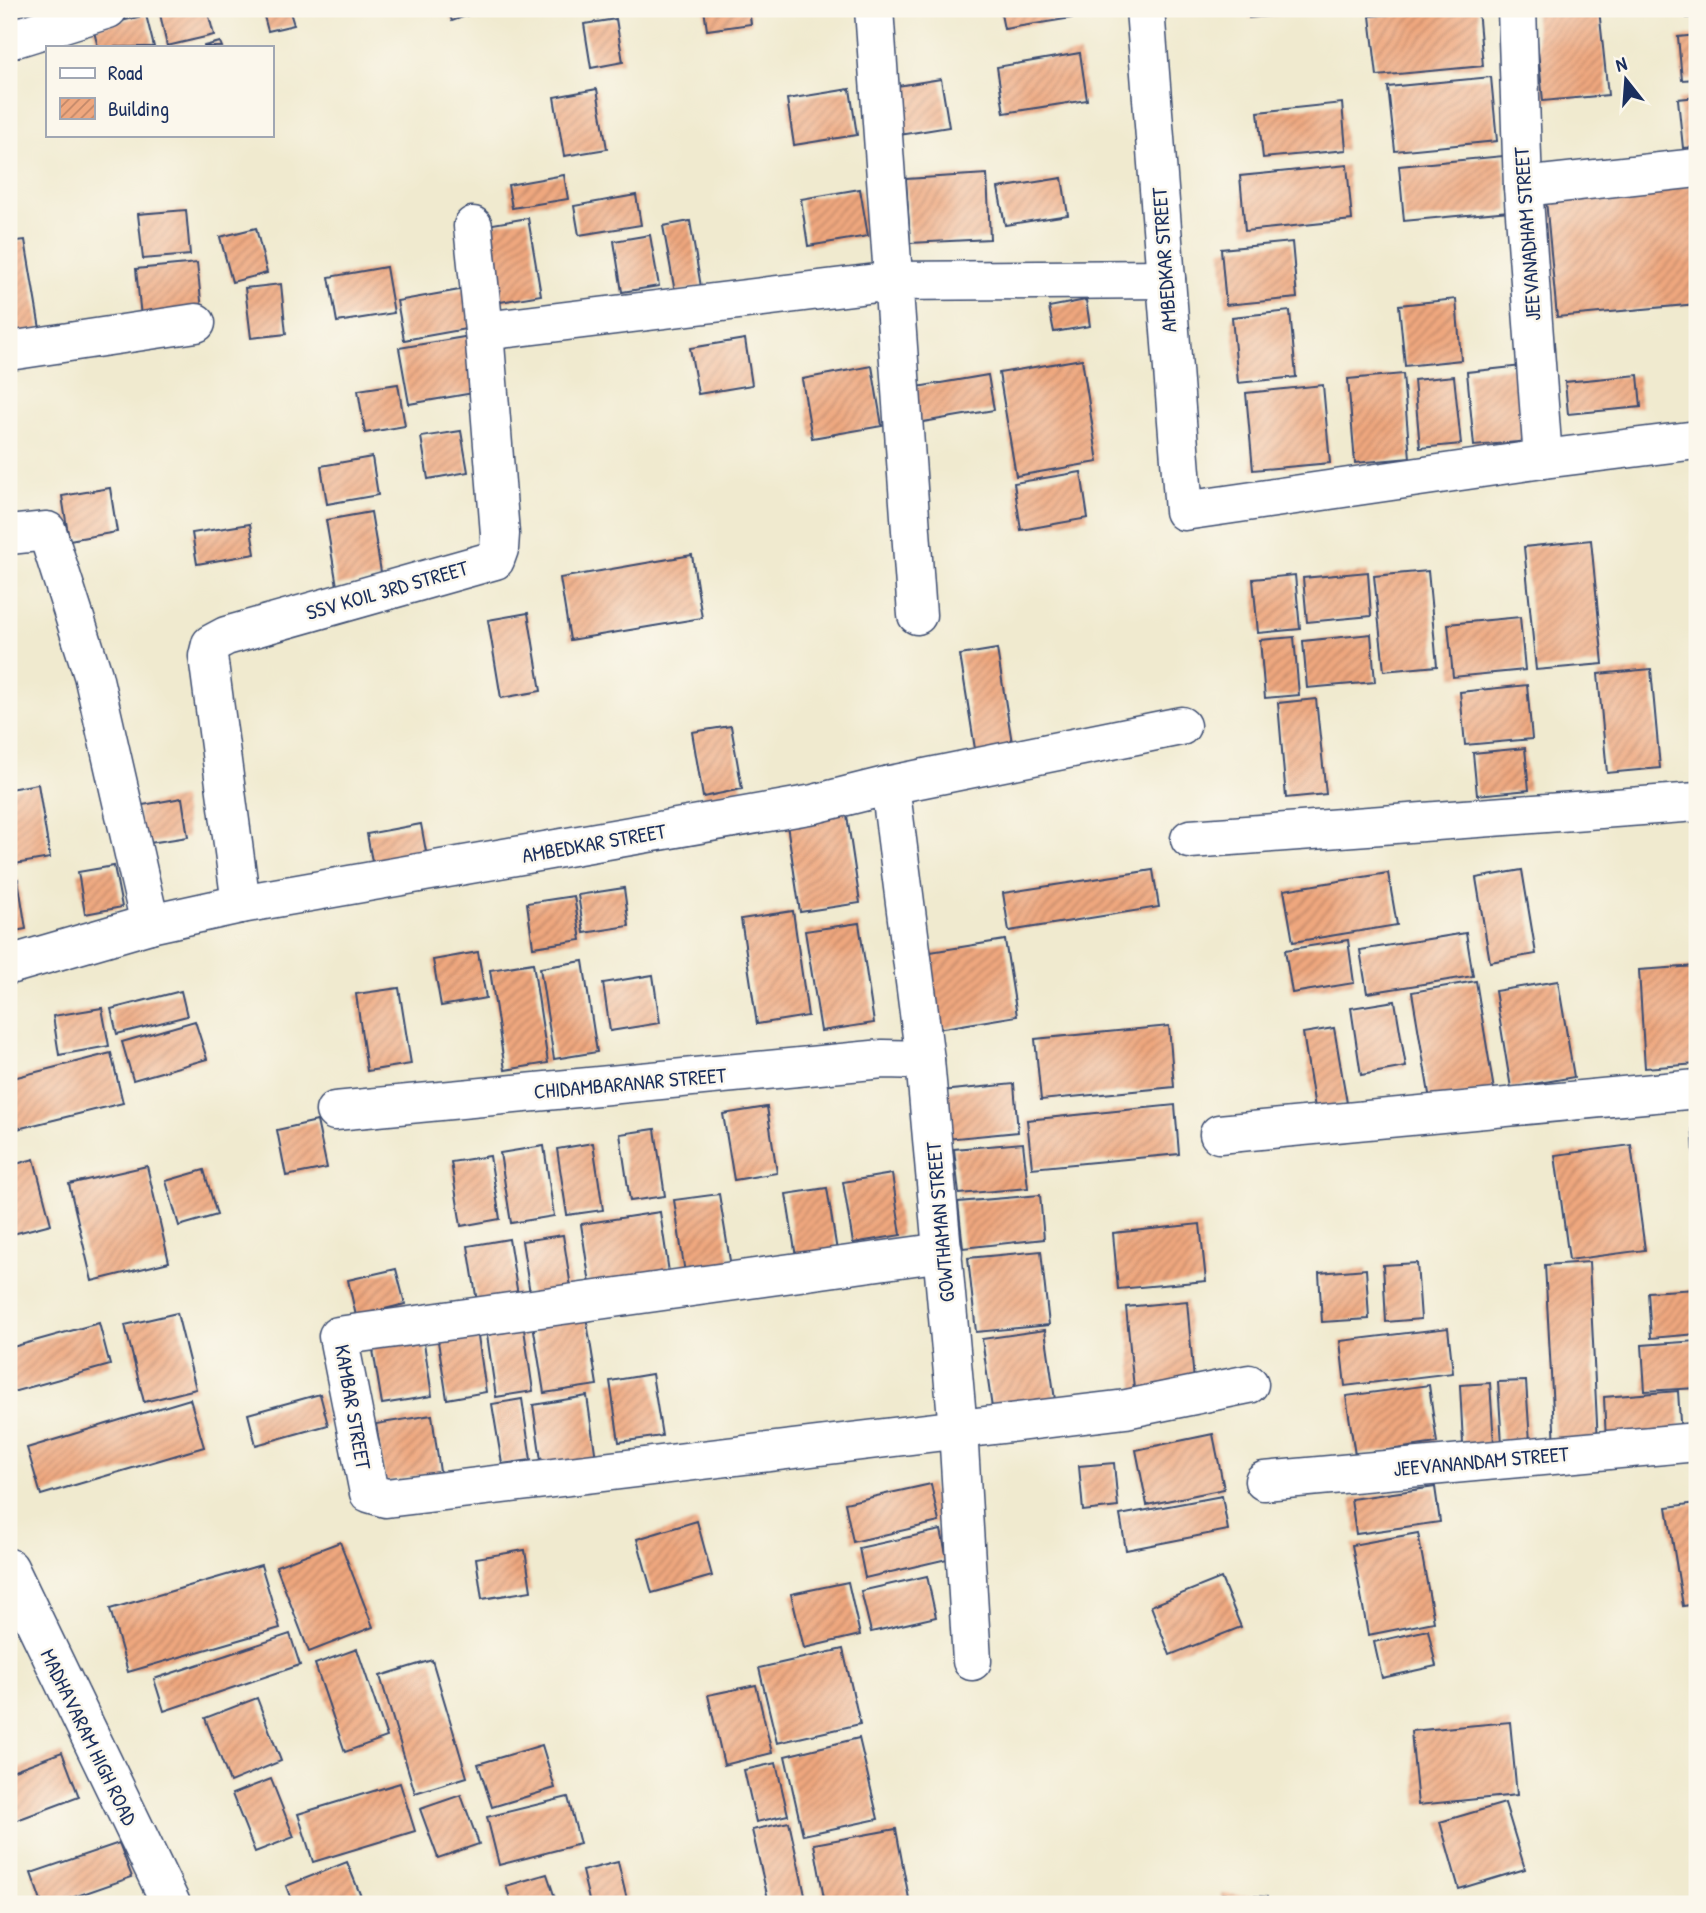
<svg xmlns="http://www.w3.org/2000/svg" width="1706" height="1913" font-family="'Patrick Hand',sans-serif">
  <defs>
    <pattern id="building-hatch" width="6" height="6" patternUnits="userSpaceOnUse" patternTransform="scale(1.75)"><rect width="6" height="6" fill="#efa77e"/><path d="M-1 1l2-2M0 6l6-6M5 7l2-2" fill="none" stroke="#c1886a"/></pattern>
  </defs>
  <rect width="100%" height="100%" fill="#fbf7ec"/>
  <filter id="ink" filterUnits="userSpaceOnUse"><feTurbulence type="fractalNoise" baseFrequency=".0143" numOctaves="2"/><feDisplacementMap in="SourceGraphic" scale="14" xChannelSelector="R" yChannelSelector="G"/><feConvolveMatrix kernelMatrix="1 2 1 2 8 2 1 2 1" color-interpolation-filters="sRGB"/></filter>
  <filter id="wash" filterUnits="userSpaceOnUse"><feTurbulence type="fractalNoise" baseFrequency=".00686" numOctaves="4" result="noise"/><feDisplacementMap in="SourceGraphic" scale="28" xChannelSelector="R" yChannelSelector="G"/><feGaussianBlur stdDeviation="1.57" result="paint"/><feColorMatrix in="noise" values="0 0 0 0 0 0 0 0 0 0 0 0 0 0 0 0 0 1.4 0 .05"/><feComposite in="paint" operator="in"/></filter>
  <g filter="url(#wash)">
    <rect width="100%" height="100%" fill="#f0eacf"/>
    <g id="blocks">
      <g fill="url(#building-hatch)">
        <polygon points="182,9 207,9 214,35 167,46 160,14"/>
        <polygon points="262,9 289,9 294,25 268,31"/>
        <polygon points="447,9 485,9 452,21"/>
        <polygon points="704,9 749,9 751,24 707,30"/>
        <polygon points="1000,9 1070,9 1072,18 1004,29"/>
        <polygon points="1249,9 1302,9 1302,13 1249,18"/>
        <polygon points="1444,9 1478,9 1483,66 1377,76 1370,16"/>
        <polygon points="1534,9 1599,9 1608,95 1543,101"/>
        <polygon points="1686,9 1697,9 1697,17 1687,18"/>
        <polygon points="146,15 154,47 98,47 93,28"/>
        <polygon points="616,19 623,62 591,68 584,24"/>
        <polygon points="1697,35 1697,79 1682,80 1678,37"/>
        <polygon points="220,42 222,47 204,47 204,46"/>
        <polygon points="1080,53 1087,100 1004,113 997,67"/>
        <polygon points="1491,77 1497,141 1395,151 1388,87"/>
        <polygon points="941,79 949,127 899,135 891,87"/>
        <polygon points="597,89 607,149 564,156 554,97"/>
        <polygon points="850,89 857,135 794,145 787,99"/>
        <polygon points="1697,97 1697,147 1683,148 1678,99"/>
        <polygon points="1342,103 1346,150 1263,158 1258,112"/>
        <polygon points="1503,156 1509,211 1404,221 1399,166"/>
        <polygon points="1347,165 1352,220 1245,231 1240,176"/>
        <polygon points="987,174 990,239 910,243 906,179"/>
        <polygon points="564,175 568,199 512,208 508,185"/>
        <polygon points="1062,178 1068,215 1005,225 998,188"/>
        <polygon points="1697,185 1697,304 1557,317 1546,200"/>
        <polygon points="860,189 868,236 808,246 801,199"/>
        <polygon points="636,195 641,225 579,235 574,206"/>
        <polygon points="186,210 190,255 143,259 138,214"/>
        <polygon points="528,218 541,295 500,302 487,225"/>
        <polygon points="690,221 701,287 675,292 663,226"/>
        <polygon points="256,228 267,273 232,282 220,237"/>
        <polygon points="650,235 659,286 622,292 614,241"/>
        <polygon points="25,240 40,329 9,334 9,242"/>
        <polygon points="1292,242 1297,298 1226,305 1221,249"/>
        <polygon points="197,263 202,310 141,317 136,269"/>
        <polygon points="386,267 394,313 337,322 329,277"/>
        <polygon points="281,284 286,334 251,338 245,288"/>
        <polygon points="471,288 477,327 404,340 397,301"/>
        <polygon points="1456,299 1461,360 1405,366 1399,305"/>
        <polygon points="1086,300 1090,326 1054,332 1049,307"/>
        <polygon points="1290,311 1296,377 1238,383 1232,317"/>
        <polygon points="476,335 485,391 409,404 399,348"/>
        <polygon points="745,339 752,385 698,394 690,348"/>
        <polygon points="1082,359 1098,462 1016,476 999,373"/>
        <polygon points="872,366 882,426 812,438 802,379"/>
        <polygon points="1522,366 1529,441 1474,446 1467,372"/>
        <polygon points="1403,374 1410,458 1355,463 1348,379"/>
        <polygon points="988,375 994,410 917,423 911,388"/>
        <polygon points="1638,375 1641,407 1568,414 1565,382"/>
        <polygon points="1454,376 1461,444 1420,448 1414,380"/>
        <polygon points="398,384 405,426 365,433 358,390"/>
        <polygon points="1323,385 1330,463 1253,470 1246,393"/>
        <polygon points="461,431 468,472 428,479 421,437"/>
        <polygon points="372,457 378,495 327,504 321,466"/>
        <polygon points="1081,472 1088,518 1021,530 1014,483"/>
        <polygon points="110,488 117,532 69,540 62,496"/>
        <polygon points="371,512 382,578 337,586 326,520"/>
        <polygon points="250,524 255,554 197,564 192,533"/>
        <polygon points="1591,540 1603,664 1536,670 1524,547"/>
        <polygon points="692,555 702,618 570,640 560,578"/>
        <polygon points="1428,571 1437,666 1384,671 1374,576"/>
        <polygon points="1368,572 1371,616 1307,622 1303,578"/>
        <polygon points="1295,575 1300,629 1258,633 1253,579"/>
        <polygon points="528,613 541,691 501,698 488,620"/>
        <polygon points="1520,617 1525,670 1453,677 1448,624"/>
        <polygon points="1371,634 1375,682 1307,688 1303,641"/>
        <polygon points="1294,637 1299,695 1265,698 1260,640"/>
        <polygon points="997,649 1013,749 976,755 960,655"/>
        <polygon points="1651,669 1660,768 1607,773 1598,674"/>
        <polygon points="1527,685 1532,739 1465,745 1460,692"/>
        <polygon points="1316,699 1326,794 1286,798 1278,703"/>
        <polygon points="731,726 742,789 703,797 692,732"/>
        <polygon points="1525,748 1529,790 1477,795 1473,753"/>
        <polygon points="38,784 50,858 9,865 9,789"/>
        <polygon points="182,798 188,837 143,844 137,806"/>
        <polygon points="846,809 860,903 800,912 786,818"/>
        <polygon points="421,824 427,857 373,867 367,834"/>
        <polygon points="114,866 122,907 85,914 78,872"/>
        <polygon points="1153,870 1159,907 1009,931 1003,893"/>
        <polygon points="1522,870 1536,954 1490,962 1476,878"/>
        <polygon points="1388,873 1397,925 1293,942 1284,890"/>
        <polygon points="18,879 26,929 9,932 9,881"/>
        <polygon points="624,888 629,926 584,933 578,895"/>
        <polygon points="574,896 581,940 533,947 527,903"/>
        <polygon points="793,911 808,1016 757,1024 741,919"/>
        <polygon points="859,923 874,1023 821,1031 805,931"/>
        <polygon points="1466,933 1473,976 1367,993 1360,950"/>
        <polygon points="1005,940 1017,1016 937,1029 924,953"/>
        <polygon points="1348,940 1354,983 1292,993 1285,950"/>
        <polygon points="478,952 486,998 441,1006 433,960"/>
        <polygon points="583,961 597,1052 554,1059 540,968"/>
        <polygon points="533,963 548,1063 505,1070 490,970"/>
        <polygon points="1697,966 1697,1064 1645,1068 1639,970"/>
        <polygon points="653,975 660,1023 610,1031 603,983"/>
        <polygon points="1476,981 1494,1090 1430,1100 1412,992"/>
        <polygon points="1558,981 1574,1077 1511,1088 1495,991"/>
        <polygon points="399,988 411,1064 367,1071 356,994"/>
        <polygon points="181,991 187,1016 117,1034 111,1009"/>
        <polygon points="1395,1001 1406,1067 1361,1075 1351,1008"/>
        <polygon points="102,1008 109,1046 59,1055 53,1016"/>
        <polygon points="195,1021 207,1059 133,1080 122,1042"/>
        <polygon points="1169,1026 1174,1087 1041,1100 1035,1039"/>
        <polygon points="1334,1028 1347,1103 1315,1108 1303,1033"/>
        <polygon points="111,1053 123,1103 9,1131 9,1079"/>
        <polygon points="1014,1084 1018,1132 946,1139 941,1091"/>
        <polygon points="1175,1105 1179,1154 1032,1168 1027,1120"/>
        <polygon points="767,1107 777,1173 734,1180 723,1114"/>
        <polygon points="317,1121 327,1168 286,1176 277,1130"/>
        <polygon points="1692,1121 1697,1121 1697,1173 1695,1173"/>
        <polygon points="655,1129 665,1196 630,1201 620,1134"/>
        <polygon points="593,1143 603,1210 567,1215 557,1149"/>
        <polygon points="1023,1143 1028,1188 959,1194 954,1149"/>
        <polygon points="1631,1145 1645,1250 1569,1260 1555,1155"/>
        <polygon points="544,1146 554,1216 511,1223 500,1153"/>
        <polygon points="490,1156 500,1219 461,1226 451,1162"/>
        <polygon points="34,1159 51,1224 9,1235 9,1166"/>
        <polygon points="147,1166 169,1262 92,1281 69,1184"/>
        <polygon points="204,1170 217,1215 179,1226 166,1181"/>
        <polygon points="892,1174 901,1235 853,1243 843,1182"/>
        <polygon points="827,1188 837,1251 796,1257 786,1194"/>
        <polygon points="719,1194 732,1273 686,1280 674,1200"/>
        <polygon points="1040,1195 1044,1239 963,1248 958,1202"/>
        <polygon points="660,1212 670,1279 591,1291 581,1224"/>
        <polygon points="1200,1224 1206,1281 1118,1289 1113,1233"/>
        <polygon points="563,1235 572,1294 531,1300 522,1241"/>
        <polygon points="509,1239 520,1308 479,1314 468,1246"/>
        <polygon points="1041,1251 1049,1325 976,1332 968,1258"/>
        <polygon points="1589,1262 1598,1443 1555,1446 1545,1265"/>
        <polygon points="1417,1263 1421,1319 1386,1322 1383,1265"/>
        <polygon points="396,1269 405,1304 356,1316 348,1280"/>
        <polygon points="1366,1269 1369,1319 1322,1322 1319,1273"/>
        <polygon points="1697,1289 1697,1334 1651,1338 1648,1292"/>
        <polygon points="1187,1301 1195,1393 1135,1399 1126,1307"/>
        <polygon points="585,1310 597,1385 544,1393 532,1318"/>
        <polygon points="177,1313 196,1389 144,1402 125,1325"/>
        <polygon points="99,1323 110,1365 9,1393 9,1348"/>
        <polygon points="1448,1328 1453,1373 1345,1386 1340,1341"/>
        <polygon points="477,1329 486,1392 447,1399 437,1335"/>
        <polygon points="524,1329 533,1391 496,1397 487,1335"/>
        <polygon points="1045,1330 1056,1407 993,1415 982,1339"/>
        <polygon points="423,1336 432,1396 382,1404 372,1344"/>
        <polygon points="1697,1341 1697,1388 1645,1391 1642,1345"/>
        <polygon points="652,1374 662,1436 619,1442 610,1381"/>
        <polygon points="1526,1381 1530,1442 1502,1444 1498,1382"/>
        <polygon points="1490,1383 1494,1443 1463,1444 1460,1385"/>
        <polygon points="1429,1385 1437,1443 1355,1455 1346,1396"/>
        <polygon points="1678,1391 1681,1437 1606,1442 1604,1397"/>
        <polygon points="320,1394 328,1425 256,1445 248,1414"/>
        <polygon points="587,1396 596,1459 542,1467 533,1405"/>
        <polygon points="190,1399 204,1447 41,1495 27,1448"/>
        <polygon points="522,1399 531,1460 502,1464 492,1404"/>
        <polygon points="432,1415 440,1472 385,1481 376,1424"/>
        <polygon points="1213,1434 1224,1489 1147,1505 1136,1450"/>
        <polygon points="1114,1463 1118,1507 1083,1511 1079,1466"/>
        <polygon points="931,1484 939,1522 853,1542 845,1503"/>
        <polygon points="1435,1487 1440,1522 1356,1534 1351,1499"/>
        <polygon points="1222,1496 1228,1530 1126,1550 1120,1515"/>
        <polygon points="1697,1503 1697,1604 1683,1606 1667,1507"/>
        <polygon points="697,1521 712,1576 652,1593 637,1539"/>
        <polygon points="941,1530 947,1559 865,1578 859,1548"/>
        <polygon points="1418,1533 1434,1622 1368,1635 1352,1545"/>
        <polygon points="340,1542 373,1627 309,1652 276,1566"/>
        <polygon points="525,1550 531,1591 482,1599 476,1558"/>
        <polygon points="261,1565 280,1628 128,1672 110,1609"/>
        <polygon points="927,1576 936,1617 871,1632 861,1591"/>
        <polygon points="1221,1578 1241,1627 1170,1655 1151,1606"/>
        <polygon points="848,1582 860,1635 804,1648 791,1594"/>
        <polygon points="1428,1630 1436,1666 1382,1678 1374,1642"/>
        <polygon points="290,1634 300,1665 164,1711 154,1679"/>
        <polygon points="357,1649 387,1737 345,1752 315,1664"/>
        <polygon points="843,1649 860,1724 777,1743 759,1668"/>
        <polygon points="432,1660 467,1777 415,1793 380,1676"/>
        <polygon points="756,1685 772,1753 724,1765 708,1695"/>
        <polygon points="257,1698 281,1761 230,1782 205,1718"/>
        <polygon points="1510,1722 1517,1795 1418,1805 1411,1731"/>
        <polygon points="859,1738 878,1819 803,1835 785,1756"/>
        <polygon points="542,1745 555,1788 492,1807 478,1764"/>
        <polygon points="62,1752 79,1797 9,1823 9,1772"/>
        <polygon points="776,1763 788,1815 756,1822 744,1770"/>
        <polygon points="271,1779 294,1837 255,1852 232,1794"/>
        <polygon points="400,1783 415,1831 313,1862 298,1814"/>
        <polygon points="461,1795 479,1844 438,1858 420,1809"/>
        <polygon points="568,1797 580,1844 499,1865 487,1817"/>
        <polygon points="1505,1803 1525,1869 1459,1889 1440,1822"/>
        <polygon points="789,1822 805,1895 769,1903 752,1830"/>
        <polygon points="896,1829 910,1904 825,1904 814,1844"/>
        <polygon points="119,1843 132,1877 54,1904 42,1904 31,1873"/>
        <polygon points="347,1862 364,1904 293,1904 286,1886"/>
        <polygon points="618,1862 628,1904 590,1904 582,1871"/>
        <polygon points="547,1874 557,1904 512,1904 506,1886"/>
        <polygon points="1222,1894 1267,1897 1267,1904 1221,1904"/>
      </g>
    </g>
  </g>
  <g filter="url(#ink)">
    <use href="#blocks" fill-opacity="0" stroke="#3b4b6f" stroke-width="2"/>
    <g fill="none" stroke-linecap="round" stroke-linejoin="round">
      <defs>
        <g id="minor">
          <polyline points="874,9 917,615"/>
          <polyline points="1145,9 1184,511 1543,459 1697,440"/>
          <polyline points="1517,9 1523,187 1543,459"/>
          <polyline points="9,40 108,9"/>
          <polyline points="1523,187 1697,168"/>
          <polyline points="484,331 893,281 1166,279"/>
          <polyline points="9,351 196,323"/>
          <polyline points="9,535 47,531 93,675 150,924"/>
          <polyline points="890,785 925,1060 958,1429 972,1661"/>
          <polyline points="1190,839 1697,802"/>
          <polyline points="241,904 208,656 211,644 226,636 495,560 499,549 500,534 484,331 473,226"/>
          <polyline points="9,965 150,924 241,904 814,804 890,785 1181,726"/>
          <polyline points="335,1111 883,1059 925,1060"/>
          <polyline points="1219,1134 1697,1089"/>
          <polyline points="943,1252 338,1336 369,1493 386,1498 1126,1409 1249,1384"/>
          <polyline points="1264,1481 1697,1442"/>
        </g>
        <polyline id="primary" points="9,1568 171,1904"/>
      </defs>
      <use href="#minor" stroke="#3b4b6f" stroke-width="41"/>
      <use href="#primary" stroke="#3b4b6f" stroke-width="41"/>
      <use href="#minor" stroke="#fff" stroke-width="38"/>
      <use href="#primary" stroke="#fff" stroke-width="38"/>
    </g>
  </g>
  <g text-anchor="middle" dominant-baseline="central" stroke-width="5" stroke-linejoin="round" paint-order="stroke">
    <g font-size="21" fill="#1b2f5e" stroke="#fbf7ec">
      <text transform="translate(1527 234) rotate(-94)">JEEVANADHAM STREET</text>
      <text transform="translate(1164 260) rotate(-94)">AMBEDKAR STREET</text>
      <text transform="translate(387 590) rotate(-16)">SSV KOIL 3RD STREET</text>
      <text transform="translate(594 843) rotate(-10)">AMBEDKAR STREET</text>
      <text transform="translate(630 1083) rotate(-5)">CHIDAMBARANAR STREET</text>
      <text transform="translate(940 1222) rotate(-95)">GOWTHAMAN STREET</text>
      <text transform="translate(353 1407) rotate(80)">KAMBAR STREET</text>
      <text transform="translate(1481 1461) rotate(-5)">JEEVANANDAM STREET</text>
      <text transform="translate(89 1737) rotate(64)">MADHAVARAM HIGH ROAD</text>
    </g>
  </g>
  <rect width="1706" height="1913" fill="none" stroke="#fbf7ec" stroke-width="35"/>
  <rect x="46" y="46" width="228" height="91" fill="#fbf7ec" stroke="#a1a7b3" stroke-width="2"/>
  <rect x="60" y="68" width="35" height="10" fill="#ffffff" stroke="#a1a7b3" stroke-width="2"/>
  <text x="108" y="80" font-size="21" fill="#1b2f5e">Road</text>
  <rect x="60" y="98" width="35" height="21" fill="url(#building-hatch)" stroke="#a1a7b3" stroke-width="2"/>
  <text x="108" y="116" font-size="21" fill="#1b2f5e">Building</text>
  <g transform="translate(1626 80) rotate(343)" stroke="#fbf7ec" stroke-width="5" paint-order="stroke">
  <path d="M0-5L12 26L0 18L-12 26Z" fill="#1b2f5e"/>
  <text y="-10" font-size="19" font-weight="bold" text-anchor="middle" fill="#1b2f5e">N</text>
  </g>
</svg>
